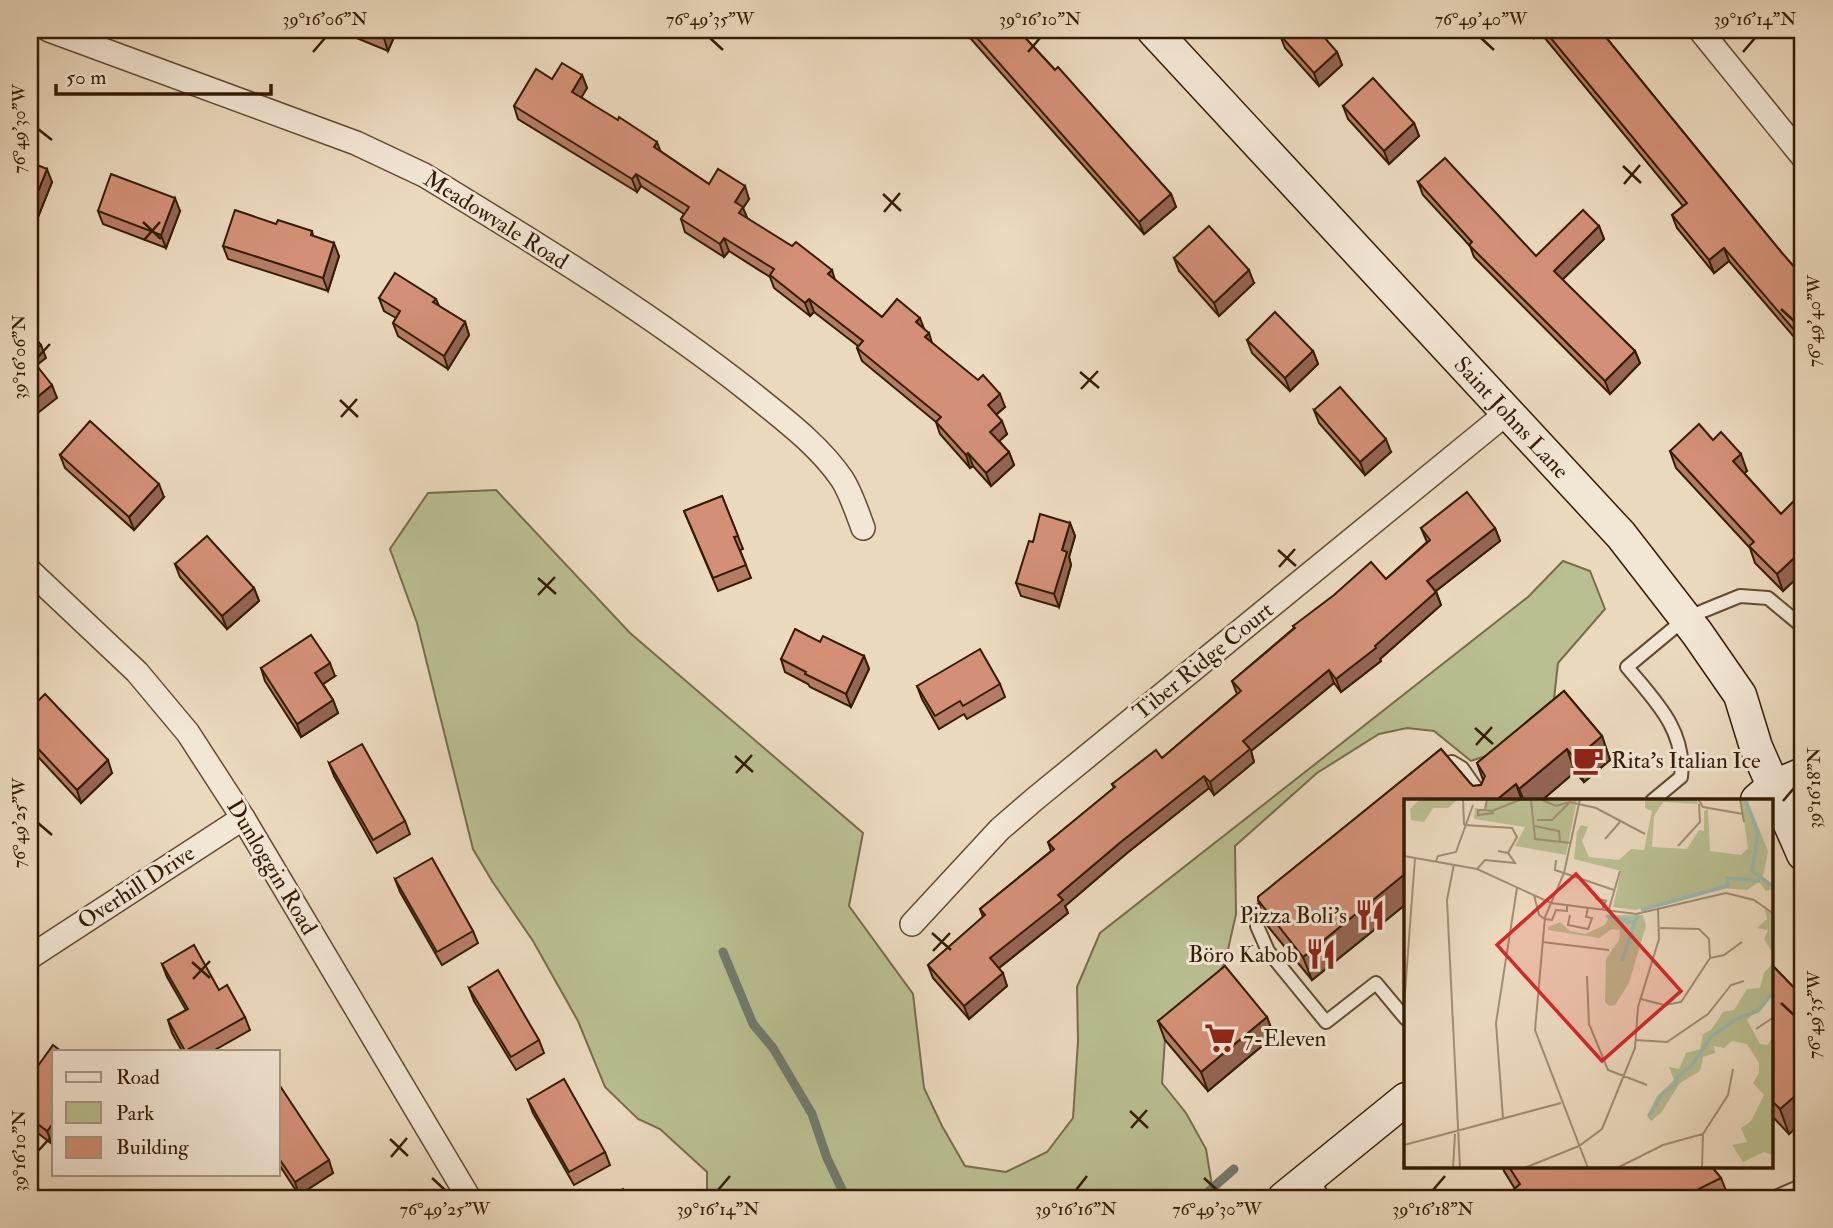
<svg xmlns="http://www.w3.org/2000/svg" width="1833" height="1228" font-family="'IM FELL Double Pica',serif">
  <rect width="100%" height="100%" fill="#ebd9be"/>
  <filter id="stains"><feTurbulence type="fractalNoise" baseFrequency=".00286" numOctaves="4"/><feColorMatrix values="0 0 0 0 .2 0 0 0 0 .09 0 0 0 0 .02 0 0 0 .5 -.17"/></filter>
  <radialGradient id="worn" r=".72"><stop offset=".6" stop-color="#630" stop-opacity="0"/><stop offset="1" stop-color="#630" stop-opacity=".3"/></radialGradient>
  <polygon fill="#b9bf90" stroke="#766e4a" stroke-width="2" points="496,490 630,633 863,833 849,906 913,994 924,1088 942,1126 965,1166 1006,1172 1047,1152 1073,1118 1078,1041 1077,987 1100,933 1528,597 1563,561 1590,571 1605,609 1558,663 1554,699 1536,724 1498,752 1471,761 1434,731 1407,728 1379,734 1317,773 1235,846 1236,914 1225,963 1192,1012 1165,1039 1162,1083 1186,1113 1206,1149 1214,1198 707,1198 707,1172 660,1129 638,1119 605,1087 578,1021 533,941 492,881 473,849 417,623 390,549 428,493"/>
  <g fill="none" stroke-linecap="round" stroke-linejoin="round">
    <g stroke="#717a6f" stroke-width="9">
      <polyline points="723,952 753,1024 773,1048 812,1114 827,1158 846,1198"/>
      <polyline points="1201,1198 1234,1169"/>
    </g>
    <defs>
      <g id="lane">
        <polyline points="1437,768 1442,764 1452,762 1462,768 1485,801"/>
        <path d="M1652 801 1681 777C1686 730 1655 701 1627 667L1686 618 1740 596 1768 598 1803 627"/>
        <polyline points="1273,900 1259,912 1257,926 1268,951 1326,1022 1376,983 1406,1019"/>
        <polyline points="1314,1176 1322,1198"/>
        <polyline points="1773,1198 1803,1185"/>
      </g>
      <g id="street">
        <path d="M49 30 356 143 424 175 447 189C550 252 654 316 749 391 782 418 818 444 842 479 851 493 857 512 863 528"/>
        <polyline points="1700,30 1803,157"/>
        <polyline points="30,571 137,672 188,733 243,818 469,1198"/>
        <polyline points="912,924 1000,829 1036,798 1508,412"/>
        <polyline points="30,957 243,818"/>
      </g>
      <g id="secondary">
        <path id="s1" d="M1153 30 1621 535 1697 633 1740 695 1756 747 1803 854"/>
        <polyline points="1757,800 1772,787 1803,774"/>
        <polyline points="1284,1198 1406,1099"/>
      </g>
    </defs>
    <use href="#lane" stroke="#624b32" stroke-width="16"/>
    <use href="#street" stroke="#624b32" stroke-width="26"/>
    <use href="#secondary" stroke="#341c04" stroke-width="35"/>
    <use href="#lane" stroke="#f2e6d5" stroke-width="12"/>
    <use href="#street" stroke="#f2e6d5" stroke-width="23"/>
    <use href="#secondary" stroke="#f2e6d5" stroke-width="32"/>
  </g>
  <g fill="#b57c65" stroke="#341c04" stroke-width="2">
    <polygon points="351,30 397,30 388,51 354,37"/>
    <polygon points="963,30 1018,30 1171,194 1176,207 1144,234"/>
    <polygon points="1527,30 1600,30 1782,253 1803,277 1803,342 1800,344 1729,261 1714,273 1677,228 1672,215 1683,206 1540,32 1534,38"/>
    <polygon points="1280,35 1337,52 1342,65 1319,86 1285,48"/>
    <polygon points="582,75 587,88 581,97 709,184 749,199 743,208 747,218 835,280 882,317 924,329 932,343 1005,407 996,415 1007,434 999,441 1009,452 1014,465 991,486 973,466 970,468 940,434 936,422 862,361 857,348 858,346 814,312 810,316 774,288 770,277 729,251 724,257 685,232 681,219 684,214 641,186 637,192 518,119 514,106 552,79"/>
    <polygon points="1343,106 1414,123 1419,136 1389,164 1348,119"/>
    <polygon points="30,162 52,182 38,217 30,214"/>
    <polygon points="1418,182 1536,256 1599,226 1604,239 1562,280 1635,351 1640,363 1610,394 1474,257 1470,246 1423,195"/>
    <polygon points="98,211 180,211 166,248 103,224"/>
    <polygon points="276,224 312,231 313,236 339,256 328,291 228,259 223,246"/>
    <polygon points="1174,258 1254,283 1219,316 1179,271"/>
    <polygon points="379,298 436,299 439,306 465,322 469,335 448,369 398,336 393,323 396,318 384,311"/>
    <polygon points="1247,340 1313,351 1318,364 1290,391 1252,353"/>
    <polygon points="1314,410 1391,452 1365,475 1319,423"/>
    <polygon points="1713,440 1747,471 1744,473 1781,514 1803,492 1803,578 1800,575 1783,591 1755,563 1750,548 1676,468 1670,451"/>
    <polygon points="60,455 164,497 134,530 65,468"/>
    <polygon points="722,496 743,549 740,550 751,578 718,591 684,511"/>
    <polygon points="1070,523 1075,536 1069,557 1071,565 1059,607 1021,596 1016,583 1033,542"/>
    <polygon points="1421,528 1495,528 1500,541 1436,591 1441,605 1380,659 1381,661 1341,692 1334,683 1251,751 1254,762 1214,795 1209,788 1127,853 1065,906 1068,913 999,968 1007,986 969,1019 933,978 928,965 983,917 980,909 1051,851 1048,842 1114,788 1112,784 1162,758 1237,694 1232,681 1294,628 1293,626 1386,579 1427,542"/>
    <polygon points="175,564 254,588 259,601 227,629 180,577"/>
    <polygon points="820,642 864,656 869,669 851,707 810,687 808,684 785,672 781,659"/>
    <polygon points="261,668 335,676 323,684 333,700 338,713 301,737 265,681"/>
    <polygon points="1000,684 1005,697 967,719 964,714 939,729 922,699 917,686"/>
    <polygon points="1564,691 1602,736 1610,760 1584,782 1575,772 1541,801 1406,801 1406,904 1312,980 1266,924 1258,900 1258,897 1441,749 1470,783 1473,786 1481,785 1483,780 1477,763"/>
    <polygon points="30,709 112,773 81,803 30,748"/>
    <polygon points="329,763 405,821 410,834 377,853 334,776"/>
    <polygon points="395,879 473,931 478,943 442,965 400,892"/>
    <polygon points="162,964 219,990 245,1017 250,1030 213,1051 182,1051 172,1033 168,1020 186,1010 167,977"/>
    <polygon points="1772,965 1803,997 1803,1121 1789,1134 1772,1116"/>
    <polygon points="469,988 539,1040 544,1053 516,1070 474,1001"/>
    <polygon points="1267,1017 1274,1036 1208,1091 1165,1040 1158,1021"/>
    <polygon points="54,1051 54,1141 52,1144 30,1127 30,1077"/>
    <polygon points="278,1083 333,1173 299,1195 278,1163"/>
    <polygon points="528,1100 605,1152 610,1165 574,1185 533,1113"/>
    <polygon points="1503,1167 1712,1167 1721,1178 1729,1198 1504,1198 1515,1189 1504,1171"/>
  </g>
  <g fill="#946553" stroke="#341c04" stroke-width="2">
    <polygon points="387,30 397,30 388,51 384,38"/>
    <polygon points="1531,30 1539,30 1540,32 1534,38"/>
    <polygon points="1337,52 1342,65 1319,86 1314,73"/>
    <polygon points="582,75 587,88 577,105 572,92"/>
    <polygon points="1414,123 1419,136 1389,164 1384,151"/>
    <polygon points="657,142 662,155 654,147"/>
    <polygon points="47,169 52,182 38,217 33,204"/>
    <polygon points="636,174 641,186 637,192 632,179"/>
    <polygon points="745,186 749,199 743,208 748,220 744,226 735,202"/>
    <polygon points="1171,194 1176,207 1144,234 1139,222"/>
    <polygon points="175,198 180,211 166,248 161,235"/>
    <polygon points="1599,226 1604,239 1558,284 1554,271"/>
    <polygon points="724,238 729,251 724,257 720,244"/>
    <polygon points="334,243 339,256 328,291 323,278"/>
    <polygon points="1724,248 1729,261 1714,273 1709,260"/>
    <polygon points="832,270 836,283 828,274"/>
    <polygon points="1249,270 1254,283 1219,316 1214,303"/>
    <polygon points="809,299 814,312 810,316 805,303"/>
    <polygon points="920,318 925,331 916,322"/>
    <polygon points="465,322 469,335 448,369 444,356"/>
    <polygon points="1803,325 1803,342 1800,344 1795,331"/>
    <polygon points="929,333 933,346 925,337"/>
    <polygon points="41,345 46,358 33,368 30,359 30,353"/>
    <polygon points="1313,351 1318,364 1290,391 1285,378"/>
    <polygon points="1635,351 1640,363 1610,394 1605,381"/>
    <polygon points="52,385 57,398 30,419 30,403"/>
    <polygon points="1000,394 1005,407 992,418 988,405"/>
    <polygon points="1002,421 1007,434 995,445 990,432"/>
    <polygon points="1386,439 1391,452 1365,475 1360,462"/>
    <polygon points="1009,452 1014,465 991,486 986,473"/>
    <polygon points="968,453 973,466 970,468 966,455"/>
    <polygon points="1741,454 1747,471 1739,478 1733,461"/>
    <polygon points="159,484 164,497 134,530 129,517"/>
    <polygon points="1070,523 1075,536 1069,557 1071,565 1059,607 1054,594 1062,550"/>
    <polygon points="1495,528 1500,541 1432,594 1427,581"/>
    <polygon points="1794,558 1800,575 1783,591 1777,574"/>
    <polygon points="254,588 259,601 227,629 222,616"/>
    <polygon points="1436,592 1441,605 1380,659 1381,661 1341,692 1336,679"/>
    <polygon points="864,656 869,669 851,707 846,694"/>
    <polygon points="330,663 335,676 320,686 315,673"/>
    <polygon points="1329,670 1334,683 1251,751 1254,762 1214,795 1210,782 1243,741"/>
    <polygon points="333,700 338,713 301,737 297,724"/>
    <polygon points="1602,736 1610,760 1584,782 1575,759"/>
    <polygon points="1567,749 1575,772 1541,801 1524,801 1519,789"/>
    <polygon points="108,760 112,773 81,803 77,790"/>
    <polygon points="1204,776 1209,788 1127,853 1065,906 1068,913 995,971 990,958 1058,895 1122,841"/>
    <polygon points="1516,784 1522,801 1495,801"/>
    <polygon points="1406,873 1406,904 1312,980 1303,957"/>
    <polygon points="1003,973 1007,986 969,1019 964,1006"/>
    <polygon points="1267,1017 1274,1036 1208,1091 1201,1072"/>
    <polygon points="1795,1096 1803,1121 1789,1134 1780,1109"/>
    <polygon points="54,1122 54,1141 52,1144 47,1131"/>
    <polygon points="329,1160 333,1173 299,1195 295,1182"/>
  </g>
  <g fill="#d39076" stroke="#341c04" stroke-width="2">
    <polygon points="364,30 387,30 384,38"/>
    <polygon points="970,30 1018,30 1055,70 1058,67 1171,194 1139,222"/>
    <polygon points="1286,30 1318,30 1337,52 1314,73 1280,35"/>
    <polygon points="1544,30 1600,30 1782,253 1803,277 1803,325 1795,331 1724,248 1709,260 1672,215 1687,203"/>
    <polygon points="562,63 582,75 572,92 618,120 619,117 657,142 654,147 709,184 718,169 745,186 735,202 743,207 739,213 792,246 796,242 832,270 828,274 882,317 897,299 920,318 916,322 929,333 925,337 978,380 983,375 1000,394 988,405 1002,421 990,432 1009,452 986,473 968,453 966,455 936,422 941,417 857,348 863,341 809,299 805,303 770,275 774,269 724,238 720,244 681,219 689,207 636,174 632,179 514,106 536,69 552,79"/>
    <polygon points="1373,78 1414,123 1384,151 1343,106"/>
    <polygon points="1445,158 1536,256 1583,210 1599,226 1554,271 1635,351 1605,381 1469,245 1472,242 1418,182"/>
    <polygon points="30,162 47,169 33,204 30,202"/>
    <polygon points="111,174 175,198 161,235 98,211"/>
    <polygon points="235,210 276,224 278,220 312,231 311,235 334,243 323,278 223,246"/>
    <polygon points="1209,226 1249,270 1214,303 1174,258"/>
    <polygon points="395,273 436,299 433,302 465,322 444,356 393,323 400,311 379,298"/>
    <polygon points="1275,312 1313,351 1285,378 1247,340"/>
    <polygon points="30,331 41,345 30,353"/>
    <polygon points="30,357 52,385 30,403"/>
    <polygon points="1340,387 1386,439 1360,462 1314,410"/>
    <polygon points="90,421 159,484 129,517 60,455"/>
    <polygon points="1699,424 1713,440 1721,432 1741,454 1733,461 1781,514 1803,492 1803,568 1794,558 1777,574 1749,546 1754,542 1670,451"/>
    <polygon points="1467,492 1495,528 1427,581 1436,592 1375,646 1376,648 1336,679 1329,670 1243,741 1250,749 1210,782 1204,776 1122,841 1058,895 1063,900 990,958 1003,973 964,1006 928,965 985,915 980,909 1054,849 1048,842 1115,787 1112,784 1156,750 1162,758 1241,691 1232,681 1295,628 1293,626 1334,595 1371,562 1386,579 1430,540 1421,528"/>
    <polygon points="722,496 738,536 734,537 746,565 713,578 684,511"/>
    <polygon points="1040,514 1070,523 1062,550 1067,552 1054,594 1016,583 1029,541 1033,542"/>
    <polygon points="207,536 254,588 222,616 175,564"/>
    <polygon points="795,629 820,642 823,636 864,656 846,694 805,674 806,672 781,659"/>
    <polygon points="311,635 330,663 315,673 333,700 297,724 261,668"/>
    <polygon points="980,649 1000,684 963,706 960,701 935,716 917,686"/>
    <polygon points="1564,691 1602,736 1575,759 1567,749 1519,789 1516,784 1495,801 1406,801 1406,873 1303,957 1258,900 1258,897 1441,749 1470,783 1473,786 1481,785 1485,776 1477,763"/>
    <polygon points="45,694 108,760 77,790 30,740 30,709"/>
    <polygon points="362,744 405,821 373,840 329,763"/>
    <polygon points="432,858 473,931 437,952 395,879"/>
    <polygon points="194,945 219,990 227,985 245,1017 185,1051 168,1020 188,1009 162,964"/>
    <polygon points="1772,965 1803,997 1803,1104 1795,1096 1780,1109 1772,1101"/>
    <polygon points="1225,966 1267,1017 1201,1072 1158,1021"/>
    <polygon points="498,970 539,1040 511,1057 469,988"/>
    <polygon points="53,1045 61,1051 54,1051 54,1122 47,1131 30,1118 30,1077"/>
    <polygon points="564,1079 605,1152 569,1172 528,1100"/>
    <polygon points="278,1083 329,1160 295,1182 278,1157"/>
    <polygon points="1509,1167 1712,1167 1721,1178 1681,1198 1504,1198 1520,1184"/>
    <polygon points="623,1189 629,1198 608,1198"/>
  </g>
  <path fill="none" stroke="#341c04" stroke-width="2.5" d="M710 38 723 50M1481 38 1494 50M313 52 325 38M1028 52 1040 38M1743 52 1755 38M38 129 52 140M1623 166 1641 183M1624 184 1640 165M883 194 901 211M884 212 900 193M143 222 161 239M144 240 160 222M1781 309 1794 321M38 357 50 344M1080 372 1099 388M1081 389 1098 371M340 400 358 417M341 417 357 399M1278 550 1296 566M1279 567 1295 549M538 578 556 594M538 595 555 577M1475 728 1493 744M1476 745 1492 727M735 756 753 772M736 773 752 755M1783 801 1794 788M38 823 52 835M932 933 951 950M933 951 950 933M192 962 210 978M193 979 210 961M1781 1003 1794 1015M1130 1111 1148 1128M1131 1128 1147 1110M390 1139 408 1156M38 1151 50 1138M391 1157 407 1138M432 1178 445 1190M1204 1178 1217 1190M718 1190 730 1176M1076 1190 1087 1176M1433 1190 1445 1176"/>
  <defs>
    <symbol id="cafe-bare" viewBox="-9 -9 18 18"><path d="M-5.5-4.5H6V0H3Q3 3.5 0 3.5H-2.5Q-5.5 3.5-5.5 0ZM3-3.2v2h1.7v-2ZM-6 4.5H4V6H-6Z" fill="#8f2418" stroke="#f2e6d5" stroke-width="2.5" paint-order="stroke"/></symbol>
    <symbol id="restaurant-bare" viewBox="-9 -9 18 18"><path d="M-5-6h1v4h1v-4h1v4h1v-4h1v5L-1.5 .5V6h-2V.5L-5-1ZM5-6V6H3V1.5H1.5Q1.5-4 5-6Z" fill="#8f2418" stroke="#f2e6d5" stroke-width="2.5" paint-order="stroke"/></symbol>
    <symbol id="supermarket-bare" viewBox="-9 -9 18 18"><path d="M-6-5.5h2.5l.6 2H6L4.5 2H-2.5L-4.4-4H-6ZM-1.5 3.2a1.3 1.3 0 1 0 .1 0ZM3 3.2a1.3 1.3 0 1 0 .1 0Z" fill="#8f2418" stroke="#f2e6d5" stroke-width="2.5" paint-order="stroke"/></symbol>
  </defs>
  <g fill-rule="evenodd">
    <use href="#cafe-bare" x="1566" y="738" width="44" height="44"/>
    <use href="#restaurant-bare" x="1348" y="893" width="44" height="44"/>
    <use href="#restaurant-bare" x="1299" y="932" width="44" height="44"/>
    <use href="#supermarket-bare" x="1198" y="1016" width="44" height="44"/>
  </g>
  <g text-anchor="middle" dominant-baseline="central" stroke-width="6" stroke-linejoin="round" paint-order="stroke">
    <g font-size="23" fill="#341c04" stroke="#f2e6d5">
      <text transform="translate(496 220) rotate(32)">Meadowvale Road</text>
      <text stroke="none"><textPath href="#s1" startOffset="528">Saint Johns Lane</textPath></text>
      <text transform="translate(1203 661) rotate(-39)">Tiber Ridge Court</text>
      <text transform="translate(272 867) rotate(59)">Dunloggin Road</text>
      <text transform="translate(136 887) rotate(-33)">Overhill Drive</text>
    </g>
    <g font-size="23" fill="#341c04" stroke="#f2e6d5" text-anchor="start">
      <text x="1611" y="760">Rita's Italian Ice</text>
      <text x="1347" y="915" text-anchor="end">Pizza Boli's</text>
      <text x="1298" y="954" text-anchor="end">Böro Kabob</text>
      <text x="1243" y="1038">7-Eleven</text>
    </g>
  </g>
  <g transform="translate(1404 799)">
    <rect width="369" height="369" fill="#ebd9be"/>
    <path d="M54 0 44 9H29L20 23 7 21 6 10 15 1ZM82 0H173L162 56 111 47 121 28 70 20 71 9 80 10ZM241 0H292L294 5 259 3 250 17 248 48 283 50 295 31 300 32V12L304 10 306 52 337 56 344 49 337 0H343L364 52 359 78 368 90 362 92 355 83 343 91 318 89 231 111 209 108 217 72 170 60 173 33 177 26 184 28 178 42 185 58 215 61 227 50 240 51 248 12 241 9ZM360 107 369 115V155L360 140 364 131 353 129 363 120ZM206 116H239L242 127 225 184 211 206 205 207 201 203 202 160 215 141 216 131 208 130 195 139 144 131V128L156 123 166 132 181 135 201 126ZM369 164V195L343 221 356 245 363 246 369 239V356L360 353 339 363 328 346 343 343 337 329 347 322 360 296 349 284 355 274V264L343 245 328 242 320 249 310 247 311 254 299 258 296 272 276 284 257 314 247 322 243 317 253 297 270 281 265 268 275 270 282 254 296 250 299 235 307 231 319 213 330 211 343 190 356 189 360 174Z" fill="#b9bf90"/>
    <path fill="none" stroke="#99b9b7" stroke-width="3.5" d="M341 0 354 34 348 72 370 88M237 111 324 87 323 79 356 82M202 117 229 123 235 117M218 162 231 123M245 317 257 297 272 285V279L288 266 307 238 332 220 354 212 370 192"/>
    <path fill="none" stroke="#a28d74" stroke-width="2" d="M59 0 60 26M83 0 81 11 88 12 118 0M127 0 131 40 167 44M136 0 152 7 166 3 192 9 241 35M176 0 160 74 141 118 131 231 184 369M294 0 299 8 339 15M336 0 340 23M81 11H74V16L90 14M133 21H148L165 4M60 26 108 29 113 38 104 54M130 27 155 32 156 42M201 40 216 23M274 47 296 23 295 5M0 57 73 70 147 104 232 115 322 94 350 101 370 115M152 61 151 71 210 91M32 62 34 57 52 53 69 6M50 65 43 101 56 369M73 70 81 61 111 64 104 54 94 52M130 96 135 116 141 120 148 121 152 111 163 112V106M191 99 202 102 198 111M205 110 216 72M166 116 164 126 184 130 188 119 182 118 184 109M138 143 205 151M306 159 320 156 338 143M183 177 185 225 204 271 243 286M237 200 260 206 277 203 306 159 305 140 295 130 256 129M0 207 11 59M352 230 370 218M232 241 263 243 304 215 327 186 340 182M99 319 92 224 113 89M0 346 157 304M49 369 51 335M120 369 175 347 198 330 231 249 234 208 255 140 254 110M213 369 259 346 299 335 324 296 329 270M298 369 299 335"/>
    <path fill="#d62828" fill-opacity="0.15" stroke="#d62828" stroke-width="3.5" d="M172 75 277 192 198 262 93 146Z"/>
    <rect width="369" height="369" fill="none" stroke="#341c04" stroke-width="3.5"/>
  </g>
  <rect width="1833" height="1228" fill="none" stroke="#ebd9be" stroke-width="77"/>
  <rect x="52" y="1050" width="228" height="126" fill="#f2e6d5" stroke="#a69581" stroke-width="2"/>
  <rect x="66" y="1072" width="35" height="10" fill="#f2e6d5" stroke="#a69581" stroke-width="2"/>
  <text x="116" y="1084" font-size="21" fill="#341c04">Road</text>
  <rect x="66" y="1102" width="35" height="21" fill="#b9bf90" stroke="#a69581" stroke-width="2"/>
  <text x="116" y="1120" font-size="21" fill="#341c04">Park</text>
  <rect x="66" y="1137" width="35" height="21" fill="#d39076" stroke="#a69581" stroke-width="2"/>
  <text x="116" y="1154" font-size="21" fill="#341c04">Building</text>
  <path d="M56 84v10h215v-10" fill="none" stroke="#341c04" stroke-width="3.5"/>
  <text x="66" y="84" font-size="21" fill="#341c04" stroke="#f2e6d5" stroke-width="5" paint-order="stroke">50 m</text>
  <rect x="38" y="38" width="1756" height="1152" fill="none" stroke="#341c04" stroke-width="2.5"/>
  <g font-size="18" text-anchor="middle" fill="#341c04">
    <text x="325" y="25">39°16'06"N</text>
    <text x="710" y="25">76°49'35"W</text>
    <text x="1040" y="25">39°16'10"N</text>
    <text x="1481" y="25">76°49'40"W</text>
    <text x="1755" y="25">39°16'14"N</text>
    <text transform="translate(19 129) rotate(-90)" y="6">76°49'30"W</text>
    <text transform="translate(1814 321) rotate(-90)" y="6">76°49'40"W</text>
    <text transform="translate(19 357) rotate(-90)" y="6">39°16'06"N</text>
    <text transform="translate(1814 788) rotate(-90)" y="6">39°16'18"N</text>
    <text transform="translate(19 823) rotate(-90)" y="6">76°49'25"W</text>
    <text transform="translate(1814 1015) rotate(-90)" y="6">76°49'35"W</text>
    <text transform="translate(19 1151) rotate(-90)" y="6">39°16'10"N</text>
    <text x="445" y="1215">76°49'25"W</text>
    <text x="718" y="1215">39°16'14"N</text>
    <text x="1076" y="1215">39°16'16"N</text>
    <text x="1217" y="1215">76°49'30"W</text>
    <text x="1433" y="1215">39°16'18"N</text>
  </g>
  <rect width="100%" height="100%" filter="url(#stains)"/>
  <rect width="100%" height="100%" fill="url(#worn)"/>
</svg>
